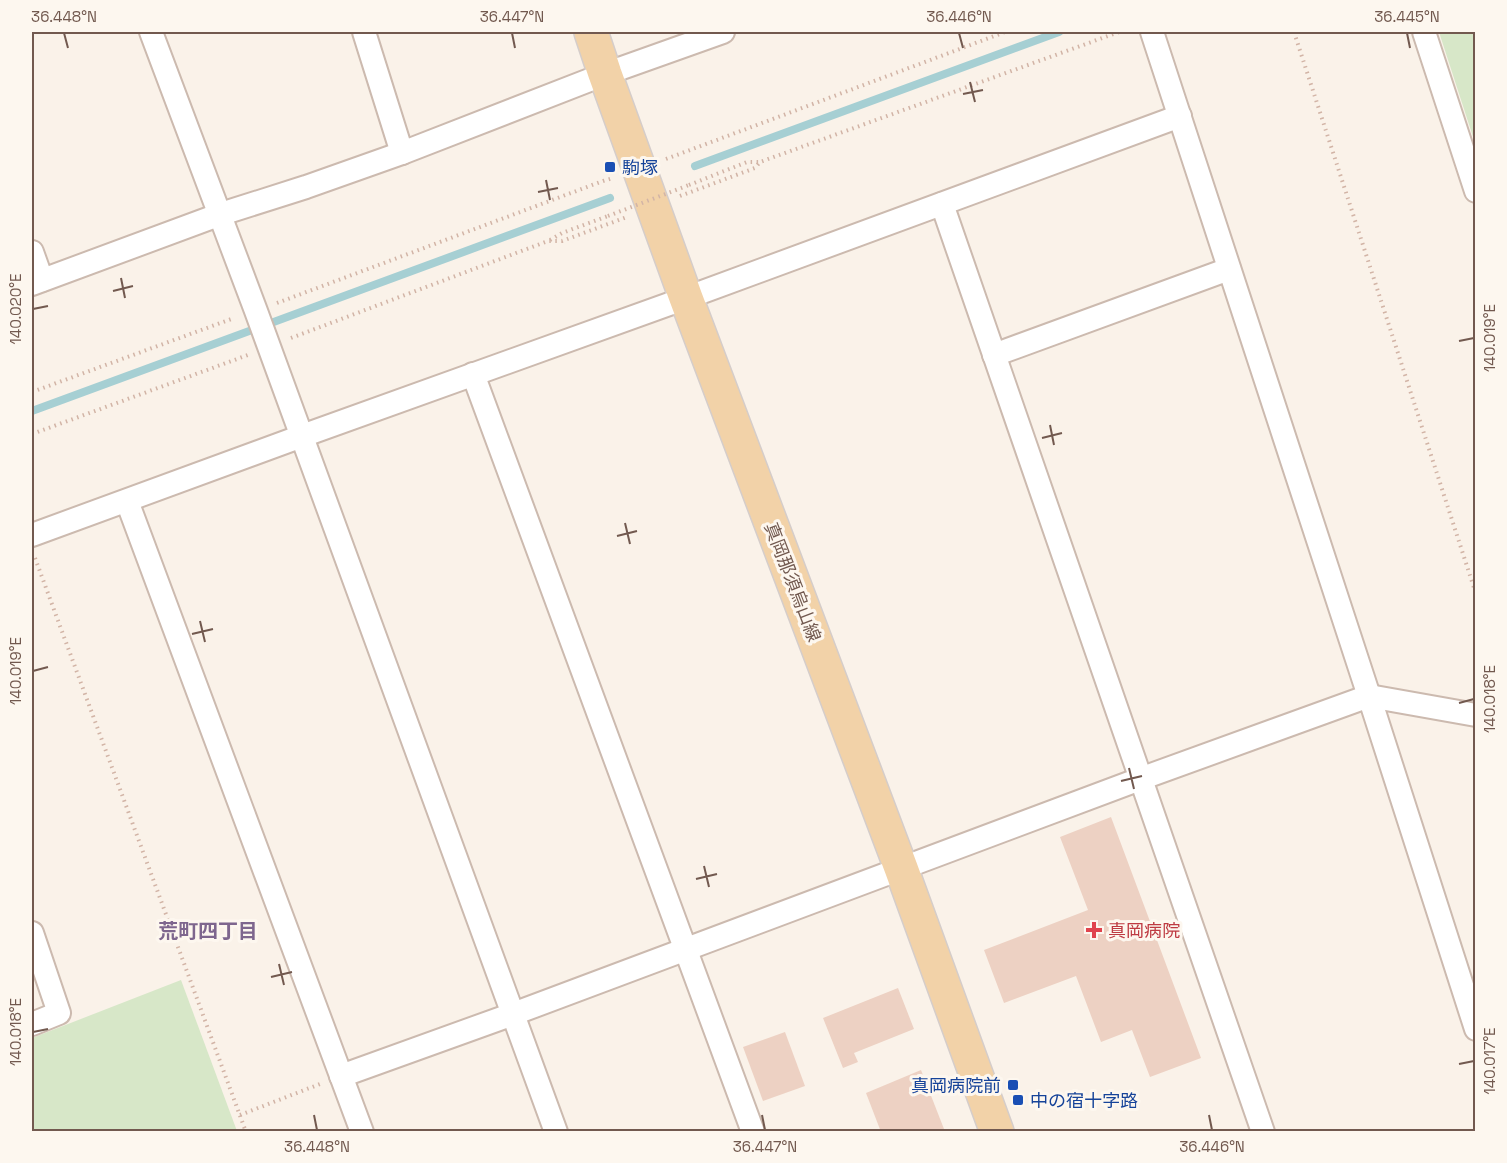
<svg xmlns="http://www.w3.org/2000/svg" width="1507" height="1163" font-family="'Space Grotesk','Noto Sans JP',sans-serif">
  <rect width="100%" height="100%" fill="#faf2e9"/>
  <g fill="#d7e7c8">
    <polygon points="1439,32 1475,32 1475,143"/>
    <polygon points="181,980 237,1131 32,1131 32,1038"/>
  </g>
  <g fill="none" stroke-linecap="round" stroke-linejoin="round">
    <g stroke="#a6cfd3" stroke-width="8">
      <polyline points="695,166 1059,32"/>
      <polyline points="32,411 610,198"/>
    </g>
  </g>
  <g fill="#edd1c3">
    <polygon points="1111,817 1201,1058 1150,1077 1132,1030 1101,1042 1076,976 1004,1003 984,950 1088,910 1060,837"/>
    <polygon points="898,988 914,1029 854,1053 858,1062 843,1068 823,1018"/>
    <polygon points="785,1032 805,1086 763,1101 743,1047"/>
    <polygon points="921,1070 944,1129 939,1132 881,1132 866,1093"/>
  </g>
  <g fill="none" stroke-linecap="round" stroke-linejoin="round">
    <defs>
      <g id="street">
        <polyline points="151,32 256,311 556,1132"/>
        <polyline points="364,32 402,153"/>
        <polyline points="1152,32 1369,696 1476,1029"/>
        <polyline points="1424,32 1476,191"/>
        <polyline points="942,204 1263,1132"/>
        <polyline points="32,252 42,280"/>
        <polyline points="32,284 221,214 306,187 402,153 605,74 723,32"/>
        <polyline points="994,355 1229,269"/>
        <polyline points="473,374 753,1132"/>
        <polyline points="127,501 362,1132"/>
        <polyline points="32,535 302,436 686,298 1180,116"/>
        <polyline points="32,933 59,1013 32,1024"/>
        <polyline points="341,1076 513,1014 1140,779 1369,696 1476,715"/>
      </g>
      <polyline id="primary" points="591,32 605,74 686,298 901,868 997,1132"/>
    </defs>
    <use href="#street" stroke="#ccbaaf" stroke-width="26"/>
    <use href="#primary" stroke="#d5cdca" stroke-width="36"/>
    <g stroke="#d2b4a6" stroke-width="4" stroke-dasharray="1.5 4.5" stroke-linecap="butt">
      <polyline points="1294,32 1476,594"/>
      <polyline points="666,159 1005,32"/>
      <polyline points="689,185 747,162 760,162"/>
      <polyline points="680,196 755,168 760,162 1119,32"/>
      <polyline points="550,240 562,233 608,216"/>
      <polyline points="277,303 603,181 613,178"/>
      <polyline points="291,338 548,241 562,241 627,217"/>
      <polyline points="32,392 234,318"/>
      <polyline points="32,434 248,355"/>
      <polyline points="35,558 246,1132"/>
      <polyline points="240,1115 320,1084"/>
    </g>
    <use href="#street" stroke="#fff" stroke-width="22"/>
    <use href="#primary" stroke="#f2d2a8" stroke-width="33"/>
    <polyline stroke="#d2b4a6" stroke-width="4" stroke-dasharray="1.5 4.5" stroke-linecap="butt" points="608,216 689,185"/>
  </g>
  <path fill="none" stroke="#72594f" stroke-width="2" d="M64 33 68 48M512 33 515 48M959 33 963 48M1407 33 1410 48M970 82 975 102M963 94 983 90M546 180 550 200M538 192 558 188M121 278 125 298M113 291 133 286M33 309 48 306M1459 341 1474 338M1050 425 1054 445M1042 438 1062 433M625 523 630 544M617 536 637 531M200 621 205 642M192 634 213 629M33 671 48 667M1459 703 1474 699M1129 768 1134 789M1121 781 1142 776M704 866 709 887M696 879 717 874M279 964 284 985M271 977 292 972M33 1032 48 1029M1459 1064 1474 1061M314 1115 317 1130M762 1115 765 1130M1209 1115 1212 1130"/>
  <g fill="#1a4fb4" stroke="#fdf7ef" stroke-width="2">
    <rect x="604" y="161" width="12" height="12" rx="3"/>
    <rect x="1007" y="1079" width="12" height="12" rx="3"/>
    <rect x="1012" y="1094" width="12" height="12" rx="3"/>
  </g>
  <path fill="#e0444e" stroke="#fdf7ef" stroke-width="2" d="M1091 921h6v6h6v6h-6v6h-6v-6h-6v-6h6z"/>
  <g text-anchor="middle" dominant-baseline="central" stroke-width="6" stroke-linejoin="round" paint-order="stroke">
    <g font-size="18" fill="#164399" stroke="#fdf7ef" text-anchor="start">
      <text x="622" y="167">駒塚</text>
      <text x="1001" y="1085" text-anchor="end">真岡病院前</text>
      <text x="1030" y="1100">中の宿十字路</text>
    </g>
    <g font-size="18" fill="#72594f" stroke="#fdf7ef">
      <text transform="translate(793 582) rotate(69)">真岡那須烏山線</text>
    </g>
    <g font-size="18" fill="#be3a42" stroke="#fdf7ef" text-anchor="start">
      <text x="1108" y="930">真岡病院</text>
    </g>
    <g font-size="20" font-weight="bold" fill="#7e668e" stroke="#fdf7ef">
      <text x="208" y="931">荒町四丁目</text>
    </g>
  </g>
  <rect width="1507" height="1163" fill="none" stroke="#fdf7ef" stroke-width="66"/>
  <rect x="33" y="33" width="1441" height="1097" fill="none" stroke="#72594f" stroke-width="2"/>
  <g font-size="15" text-anchor="middle" fill="#72594f">
    <text x="64" y="22">36.448°N</text>
    <text x="512" y="22">36.447°N</text>
    <text x="959" y="22">36.446°N</text>
    <text x="1407" y="22">36.445°N</text>
    <text transform="translate(16 309) rotate(-90)" y="5">140.020°E</text>
    <text transform="translate(1490 338) rotate(-90)" y="5">140.019°E</text>
    <text transform="translate(16 671) rotate(-90)" y="5">140.019°E</text>
    <text transform="translate(1490 699) rotate(-90)" y="5">140.018°E</text>
    <text transform="translate(16 1032) rotate(-90)" y="5">140.018°E</text>
    <text transform="translate(1490 1061) rotate(-90)" y="5">140.017°E</text>
    <text x="317" y="1152">36.448°N</text>
    <text x="765" y="1152">36.447°N</text>
    <text x="1212" y="1152">36.446°N</text>
  </g>
</svg>
